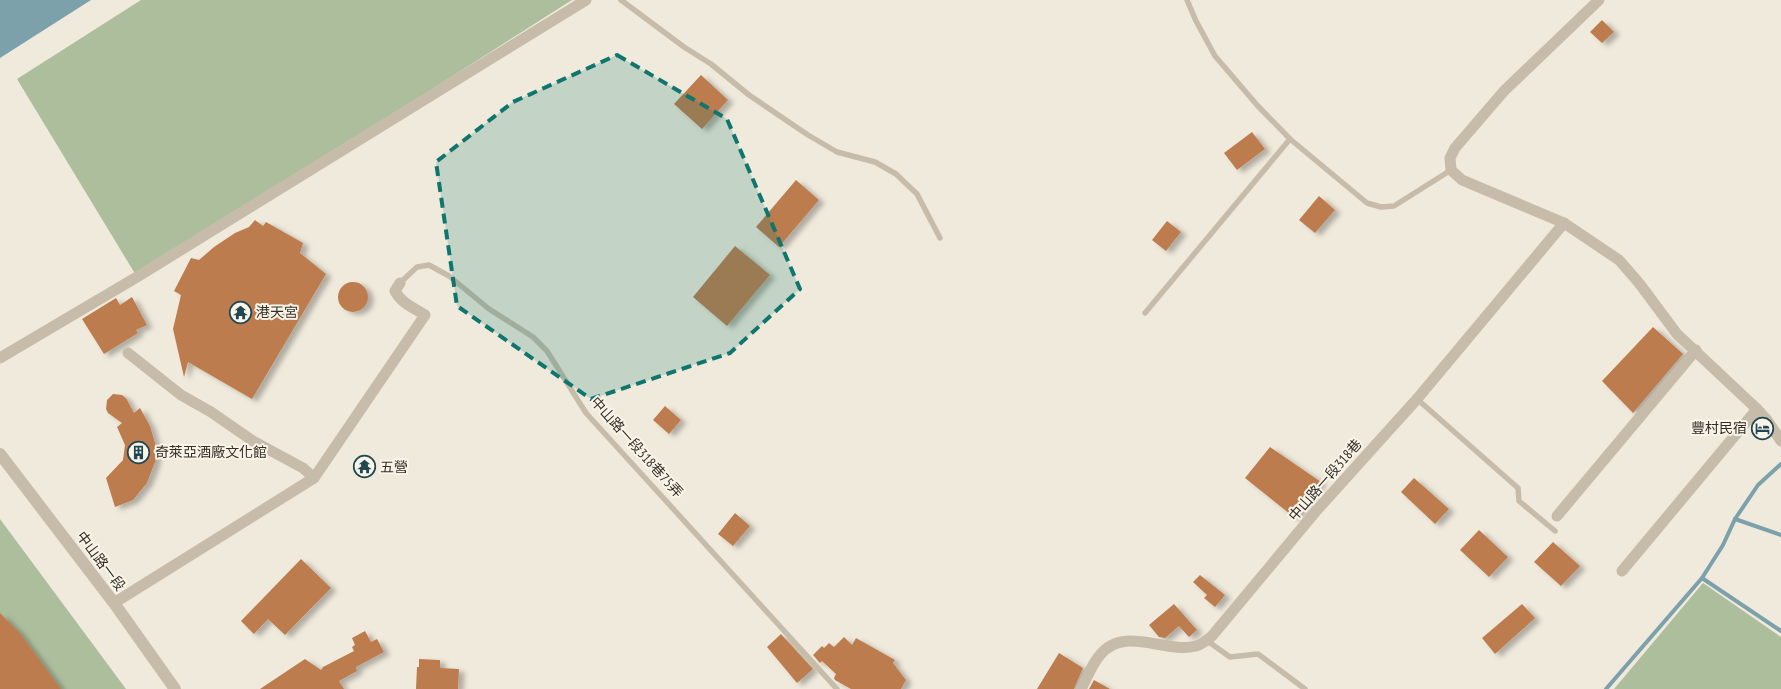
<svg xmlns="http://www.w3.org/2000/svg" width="1781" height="689" font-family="'PT Sans Narrow','Noto Sans TC',sans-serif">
  <defs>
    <filter id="shadow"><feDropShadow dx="5.5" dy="3" stdDeviation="2.5" flood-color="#0004"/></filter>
  </defs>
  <rect width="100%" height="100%" fill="#f0eadc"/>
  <g fill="#adbe9d">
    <polygon points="141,0 572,0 137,277 17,79"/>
    <polygon points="0,519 126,689 0,689"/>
    <polygon points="1703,583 1781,637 1781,689 1614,689"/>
  </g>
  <polygon fill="#7da1ab" points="0,0 91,0 0,58"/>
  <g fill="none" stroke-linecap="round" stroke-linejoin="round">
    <g stroke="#7da1ab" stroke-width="4">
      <polyline points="1735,519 1781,535"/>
      <polyline points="1702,578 1781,631"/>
      <polyline points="1606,689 1702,578 1723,545 1735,519 1758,485 1781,464"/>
    </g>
  </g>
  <g fill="#bd7c4d" filter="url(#shadow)">
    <polygon points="1602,20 1614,32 1602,43 1590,32"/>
    <polygon points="701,75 728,100 702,129 674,104"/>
    <polygon points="1252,132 1265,149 1237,170 1224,153"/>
    <polygon points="796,180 819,200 779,247 756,227"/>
    <polygon points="1319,196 1335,210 1315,233 1299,220"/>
    <polygon points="255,220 263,226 266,222 303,243 300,253 326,274 252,399 188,362 184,377 173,329 181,295 174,291 191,258 199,260 214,247 235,233 249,227"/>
    <polygon points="1167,221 1181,232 1166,251 1152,240"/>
    <polygon points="735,246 770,275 727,326 693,297"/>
    <circle cx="353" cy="297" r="15"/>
    <polygon points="132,297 147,325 136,330 138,333 104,354 82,319 116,298 120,305"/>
    <polygon points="1653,327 1683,354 1633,413 1602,381"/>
    <polygon points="113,394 122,395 126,398 134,413 140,408 150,426 155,443 155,462 147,483 133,500 115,507 106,478 123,460 125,445 117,427 122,423 108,413 106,409 107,400"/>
    <polygon points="665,406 681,420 669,434 653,420"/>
    <polygon points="1270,447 1321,482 1295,518 1245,478"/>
    <polygon points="1414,478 1449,509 1435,524 1401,492"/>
    <polygon points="735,513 750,526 733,546 718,534"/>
    <polygon points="1479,530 1508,557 1489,577 1460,550"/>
    <polygon points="1553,542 1580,566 1561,586 1534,562"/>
    <polygon points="301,559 331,588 285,635 268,619 254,634 241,621"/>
    <polygon points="1200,575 1225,595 1215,607 1204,598 1207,595 1193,582"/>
    <polygon points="1174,604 1197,630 1189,637 1179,626 1165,638 1159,637 1149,625"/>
    <polygon points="1522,604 1535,618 1495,654 1482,638"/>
    <polygon points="0,613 19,632 61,689 0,689"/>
    <polygon points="365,631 371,642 377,639 384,652 356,667 357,671 339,681 344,689 260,689 305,659 321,670 323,667 354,651 352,647 355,645 352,638"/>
    <polygon points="781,634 813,669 797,683 767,647"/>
    <polygon points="844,637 852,645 856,638 895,660 893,663 906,680 901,689 851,689 835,680 834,678 836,674 822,661 820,663 813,655 822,646 824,648 829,643 834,647"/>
    <polygon points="1059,653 1083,668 1074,689 1037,689"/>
    <polygon points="419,659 440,660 440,668 459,669 458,689 416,689 417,667 419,667"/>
    <polygon points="1094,680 1110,689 1089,689"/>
  </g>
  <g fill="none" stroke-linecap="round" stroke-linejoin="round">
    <g stroke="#c7bca9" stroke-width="5.5">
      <polyline points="621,0 684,47 711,64 749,95 808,135 837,152 875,162 896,174 917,194 940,238"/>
      <polyline points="1187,0 1196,21 1215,56 1257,105 1290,139 1367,203 1381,207 1394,206 1451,170"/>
      <polyline points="400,283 417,267 429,265 449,276 489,309 533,337 547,351 586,413 837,689"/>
      <polyline points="1145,313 1290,139"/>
      <polyline points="1417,399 1518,488 1519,501 1555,531"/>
      <polyline points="1206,640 1230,657 1258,654 1305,689"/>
    </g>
    <g stroke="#c7bca9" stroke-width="11">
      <polyline points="1599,0 1504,91 1455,148 1450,158 1451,170 1462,180 1564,223 1619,260 1639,283 1677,334 1757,409 1767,420 1781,441"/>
      <path d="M128 353 181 395 211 412 253 441 303 468 314 478 425 315C414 308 401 303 395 291L400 283"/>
      <polyline points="0,358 137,277 586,0"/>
      <polyline points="1557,516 1696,350"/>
      <polyline points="1622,571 1757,409"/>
      <polyline points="114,603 314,478"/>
      <path d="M1081 689C1087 678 1092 664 1100 655 1124 625 1165 654 1196 646 1201 645 1207 640 1212 636L1317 510 1417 399 1564 223"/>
    </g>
    <polyline stroke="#c7bca9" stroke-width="12" points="0,454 114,603 175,689"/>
  </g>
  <path fill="#0f766e" fill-opacity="0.2" stroke="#0f766e" stroke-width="4" stroke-dasharray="10 6" stroke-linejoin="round" d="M617 55 727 119 800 289 730 353 591 399 457 306 436 162 513 102Z"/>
  <defs>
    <symbol id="temple-ring" viewBox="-11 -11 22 22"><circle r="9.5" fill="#f8f4e8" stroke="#214753" stroke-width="1.5"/><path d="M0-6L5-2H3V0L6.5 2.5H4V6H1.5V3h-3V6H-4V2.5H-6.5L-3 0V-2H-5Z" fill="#214753"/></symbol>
    <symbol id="hotel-ring" viewBox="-11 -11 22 22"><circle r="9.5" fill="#f8f4e8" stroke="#214753" stroke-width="1.5"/><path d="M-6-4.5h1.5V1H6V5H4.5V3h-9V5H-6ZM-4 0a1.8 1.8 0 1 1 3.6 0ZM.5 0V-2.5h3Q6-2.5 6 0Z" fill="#214753"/></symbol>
    <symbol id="building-ring" viewBox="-11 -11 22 22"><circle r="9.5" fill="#f8f4e8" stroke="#214753" stroke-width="1.5"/><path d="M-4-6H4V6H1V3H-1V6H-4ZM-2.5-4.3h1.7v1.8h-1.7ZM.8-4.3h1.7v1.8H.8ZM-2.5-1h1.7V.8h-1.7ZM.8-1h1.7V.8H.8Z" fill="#214753"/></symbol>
  </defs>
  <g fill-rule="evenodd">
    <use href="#temple-ring" x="228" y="300" width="25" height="25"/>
    <use href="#hotel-ring" x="1750" y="416" width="25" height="25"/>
    <use href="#building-ring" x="126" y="440" width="25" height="25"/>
    <use href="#temple-ring" x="352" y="454" width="25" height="25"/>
  </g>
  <g text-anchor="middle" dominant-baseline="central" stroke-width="4" stroke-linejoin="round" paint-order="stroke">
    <g font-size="14" fill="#352e28" stroke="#f8f4e8" text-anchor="start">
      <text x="256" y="312">港天宮</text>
      <text x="1747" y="428" text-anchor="end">豐村民宿</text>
      <text x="155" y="452">奇萊亞酒廠文化館</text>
      <text x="380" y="467">五營</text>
    </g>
    <g font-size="14" fill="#352e28" stroke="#f8f4e8">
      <text transform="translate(637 447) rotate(48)">中山路一段318巷75弄</text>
      <text transform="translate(1325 480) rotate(-49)">中山路一段318巷</text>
      <text transform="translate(101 561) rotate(53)">中山路一段</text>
    </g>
  </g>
</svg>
